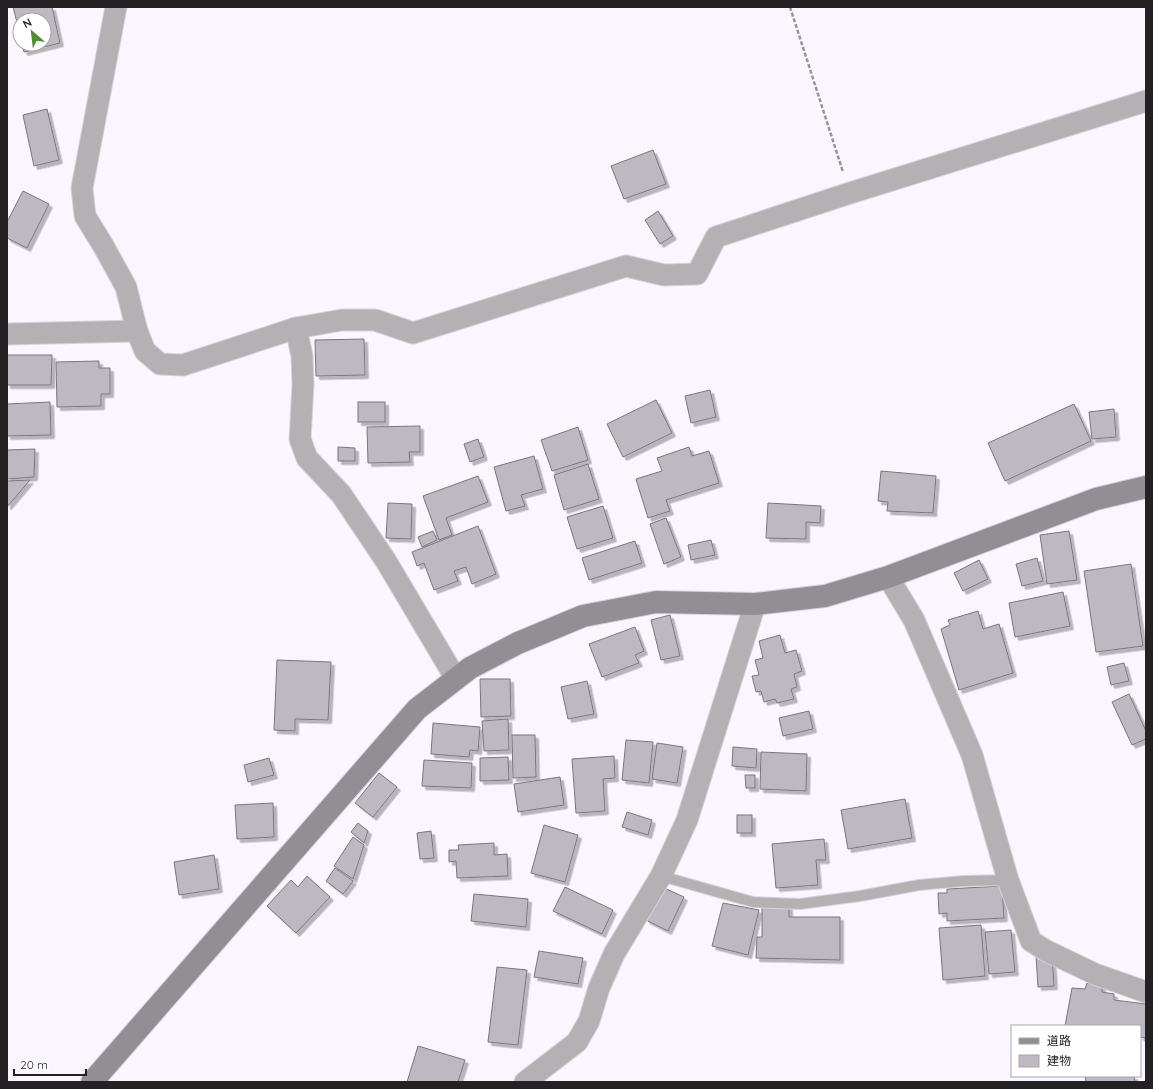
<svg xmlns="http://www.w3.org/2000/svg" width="1153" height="1089" font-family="Quicksand,'Noto Sans JP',sans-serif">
  <defs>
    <filter id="shadow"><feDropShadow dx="3.5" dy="3.5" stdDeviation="0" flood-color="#0004"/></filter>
  </defs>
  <rect width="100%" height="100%" fill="#fbf5fe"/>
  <g fill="#beb8c1" stroke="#7b767d" filter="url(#shadow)">
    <polygon points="13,7 52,7 60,43 24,52 22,44 44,44 44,20 20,20 20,34"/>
    <polygon points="47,109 59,160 34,166 23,115"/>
    <polygon points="653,150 666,184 624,199 611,166"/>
    <polygon points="23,191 49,204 27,248 7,238 7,222"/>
    <polygon points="658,211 673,236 660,244 645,220"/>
    <polygon points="364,339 365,375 316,376 315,340"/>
    <polygon points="7,355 52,355 51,385 7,385"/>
    <polygon points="99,361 99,368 110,368 110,394 101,394 101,406 57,407 56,362"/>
    <polygon points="710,390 716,417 691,423 685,396"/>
    <polygon points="656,400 672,433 623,457 607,424"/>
    <polygon points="50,402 51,435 7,436 7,404"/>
    <rect x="358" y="402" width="27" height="20"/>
    <polygon points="1074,404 1091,441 1005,481 988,443"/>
    <polygon points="1114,409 1116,437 1092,439 1089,412"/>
    <polygon points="420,426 420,452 409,452 410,462 368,463 367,427"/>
    <polygon points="578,427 588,460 552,471 541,440"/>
    <polygon points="478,439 484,457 470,462 464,444"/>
    <polygon points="338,447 355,448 355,461 338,461"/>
    <polygon points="689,447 692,456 709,451 719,483 666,500 670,511 648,518 636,479 662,471 657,458"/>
    <polygon points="35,449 34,477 7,479 7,450"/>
    <polygon points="534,456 543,489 521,495 525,506 506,511 494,467"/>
    <polygon points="588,464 599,499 564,510 554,475"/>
    <polygon points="881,471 936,476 933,513 887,511 888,502 878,501"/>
    <polygon points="478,476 488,502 446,518 452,535 439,540 423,496"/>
    <polygon points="30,480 8,506 7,506 7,481"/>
    <polygon points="388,503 412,504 411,539 386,538"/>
    <polygon points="768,503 821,506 820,523 806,522 806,539 766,538"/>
    <polygon points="603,506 613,538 577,549 567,517"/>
    <polygon points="666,518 681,557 664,564 650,524"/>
    <polygon points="478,526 496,574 472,584 466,567 454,571 458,581 434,590 424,563 417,566 412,552"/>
    <polygon points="433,531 437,540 422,547 418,537"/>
    <polygon points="1069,531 1077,580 1047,584 1040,535"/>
    <polygon points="711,540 715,555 691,560 688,545"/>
    <polygon points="635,541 642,563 589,580 582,558"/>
    <polygon points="1037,558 1043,581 1022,586 1016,564"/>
    <polygon points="979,560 988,579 963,591 954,573"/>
    <polygon points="1131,564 1143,646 1096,652 1084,571"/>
    <polygon points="1063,592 1070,626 1015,637 1009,603"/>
    <polygon points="978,611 983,629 999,624 1013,673 959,690 941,629 950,625 948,620"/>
    <polygon points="670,615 680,656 661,660 651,620"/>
    <polygon points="635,627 644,651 635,655 639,663 602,677 589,644"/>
    <polygon points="780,635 785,653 796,650 802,671 794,674 797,687 791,689 794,699 777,703 775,699 764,702 761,691 756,692 752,676 759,675 755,660 763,658 759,641"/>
    <polygon points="277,660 331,662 328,720 295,719 295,731 274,730"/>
    <polygon points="1124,663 1129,681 1111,685 1107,667"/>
    <polygon points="480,679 510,679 511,716 481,717"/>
    <polygon points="587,681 594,714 568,719 561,687"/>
    <polygon points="1129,694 1146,731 1146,739 1132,745 1112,702"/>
    <polygon points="809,711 813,729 783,736 779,718"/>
    <polygon points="508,719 509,750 484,751 482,721"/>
    <polygon points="433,723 480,727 478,751 470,750 469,757 431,754"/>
    <polygon points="512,735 535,735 536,777 513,778"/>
    <polygon points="626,740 653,742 649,783 622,780"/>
    <polygon points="657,743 683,747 677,783 652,779"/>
    <polygon points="733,747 757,749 756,768 732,766"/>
    <polygon points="761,752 807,754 806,791 760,789"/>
    <polygon points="614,756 615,778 603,779 605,811 576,813 572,759"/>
    <polygon points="508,757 509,780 480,781 480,758"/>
    <polygon points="269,758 274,775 248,782 244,765"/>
    <polygon points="424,760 472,763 471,788 422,786"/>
    <polygon points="379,773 397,787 373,817 355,803"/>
    <polygon points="745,775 755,775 755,788 746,788"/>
    <polygon points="560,777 564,805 518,812 514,784"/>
    <polygon points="905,799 912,838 848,849 841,810"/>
    <polygon points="273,803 274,837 237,839 235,805"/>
    <polygon points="627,812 652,820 648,835 622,827"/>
    <rect x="737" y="815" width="15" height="18"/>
    <polygon points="358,823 368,831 364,843 351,832"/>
    <polygon points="544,825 578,835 565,882 531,873"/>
    <polygon points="431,831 434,858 420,859 417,833"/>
    <polygon points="353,837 364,845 353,879 334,866"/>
    <polygon points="824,839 826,860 816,860 818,885 776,888 772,844"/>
    <polygon points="494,843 494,855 507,854 508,876 457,878 456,861 449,862 449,850 459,850 458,845"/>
    <polygon points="214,855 219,889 179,895 174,862"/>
    <polygon points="335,868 353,881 343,894 326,881"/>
    <polygon points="307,876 330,897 296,933 267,906 291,880 298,887"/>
    <polygon points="1002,886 1004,918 947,921 947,913 939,914 938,893 947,893 947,889"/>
    <polygon points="565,887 613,910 602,934 553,911"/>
    <polygon points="662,887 684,897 668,931 646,920"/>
    <polygon points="474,894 528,899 526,927 471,921"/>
    <polygon points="723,903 759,910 748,955 712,946"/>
    <polygon points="762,906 789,906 789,917 840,917 840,960 756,958 757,937 762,937"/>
    <polygon points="981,925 985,976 943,980 939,928"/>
    <polygon points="1011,930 1015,972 989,974 985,932"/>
    <polygon points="539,951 583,958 578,984 534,977"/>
    <polygon points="1052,955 1054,986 1038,987 1036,956"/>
    <polygon points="497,967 527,970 518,1045 488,1042"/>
    <polygon points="1087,983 1102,986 1102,992 1114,994 1114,1000 1146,1004 1146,1038 1140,1037 1140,1026 1065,1026 1072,988 1085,989"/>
    <polygon points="418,1046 465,1060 458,1082 407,1082"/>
    <polygon points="1085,1076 1134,1076 1135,1082 1086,1082"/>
  </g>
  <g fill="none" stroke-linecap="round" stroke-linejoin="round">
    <defs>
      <polyline id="lane" points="661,876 753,902 800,904 860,896 919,885 964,881 1008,880"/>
      <g id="street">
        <polyline points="116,7 82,188 85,216 104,247 126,287 137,331 145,351 160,364 183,365 296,328 342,320 375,320 413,333 626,266 664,275 697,274 716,237 850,193 1146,101"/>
        <polyline points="296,328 302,356 303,384 300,439 307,458 341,494 386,561 456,679"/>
        <polyline points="7,334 137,331"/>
        <polyline points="888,577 914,620 972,755 1008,880 1031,941 1045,950 1095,974 1146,992"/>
        <polyline points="525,1082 577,1042 589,1021 599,988 614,954 661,876 687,820 755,604"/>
      </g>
      <polyline id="secondary" points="92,1082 417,709 470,668 518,643 583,616 656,602 755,604 825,596 888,577 1096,499 1146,487"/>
    </defs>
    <use href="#lane" stroke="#d8d3db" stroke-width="12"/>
    <use href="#street" stroke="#d8d3db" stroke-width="23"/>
    <use href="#secondary" stroke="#d8d3db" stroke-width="24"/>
    <polyline stroke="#98949a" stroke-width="2.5" stroke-dasharray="4 2" stroke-linecap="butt" points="790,7 843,172"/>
    <use href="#lane" stroke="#b3b1b4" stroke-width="10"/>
    <use href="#street" stroke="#b3b1b4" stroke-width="21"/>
    <use href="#secondary" stroke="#928e94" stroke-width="22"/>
  </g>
  <rect width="1153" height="1089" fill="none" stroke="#232124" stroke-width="16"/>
  <rect x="1011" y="1025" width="130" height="52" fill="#ffffff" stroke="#a7a6a7"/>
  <rect x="1019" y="1038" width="20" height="6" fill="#928e94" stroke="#a7a6a7"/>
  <text x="1047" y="1045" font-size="12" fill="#232124">道路</text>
  <rect x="1019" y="1055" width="20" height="12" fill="#beb8c1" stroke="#a7a6a7"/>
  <text x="1047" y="1065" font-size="12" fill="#232124">建物</text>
  <g transform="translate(32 32) rotate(332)"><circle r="19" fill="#ffffff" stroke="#a7a6a7"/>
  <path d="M0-3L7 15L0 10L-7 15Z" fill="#4f8e2f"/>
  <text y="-6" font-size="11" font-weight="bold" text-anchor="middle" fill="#232124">N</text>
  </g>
  <path d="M14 1069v6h72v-6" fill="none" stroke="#232124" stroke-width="2"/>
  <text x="20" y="1069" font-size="12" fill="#232124" stroke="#ffffff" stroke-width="3" paint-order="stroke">20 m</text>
</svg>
